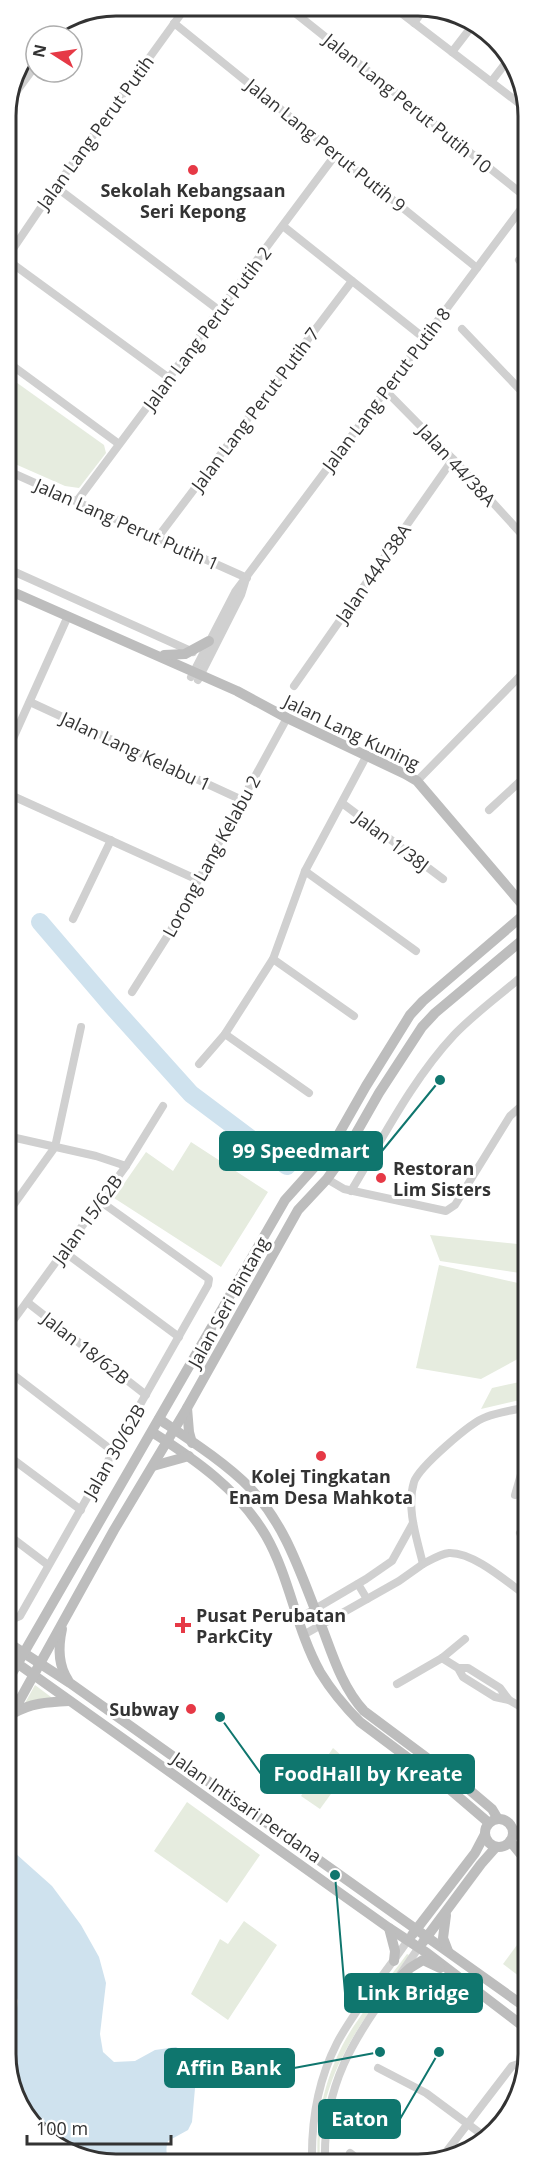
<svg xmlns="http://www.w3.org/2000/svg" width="534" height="2171" font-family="'Open Sans',sans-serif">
  <rect width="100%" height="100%" fill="#fff"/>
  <g fill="#e6ecdf">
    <polygon points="6,375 104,445 106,453 79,488 65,486 6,460"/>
    <polygon points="191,1142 268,1192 221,1267 114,1198 146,1152 173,1171"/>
    <polygon points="430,1235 527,1245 527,1274 440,1261"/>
    <polygon points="439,1265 527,1285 527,1354 481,1379 416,1368"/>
    <polygon points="528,1376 528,1398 481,1409 492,1388 524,1381"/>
    <polygon points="35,1685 55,1700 25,1703"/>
    <polygon points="333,1748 352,1765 320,1809 301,1796"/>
    <polygon points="187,1802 260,1855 227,1903 154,1851"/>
    <polygon points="244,1921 277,1945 228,2020 191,1994 220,1939 228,1944"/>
    <polygon points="528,1930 528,1983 503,1964"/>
    <path d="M407 1954 409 1955C362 2024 315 2074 320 2164H318C314 2115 329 2060 358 2020 373 1997 391 1976 407 1954Z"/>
  </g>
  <path fill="#cfe2ee" d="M15 1853 52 1886 81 1925 99 1957 106 1983 100 2034 103 2052 114 2062 135 2061 155 2050 176 2047 191 2057 196 2077 192 2122 188 2130 168 2141C165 2151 166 2157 174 2163H95L34 2128 7 2069V2048L13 2037 18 2001 8 1973 7 1956V1863Z"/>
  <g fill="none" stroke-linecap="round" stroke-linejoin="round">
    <polyline stroke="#cfe2ee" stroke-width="3" points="7,1855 11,1858"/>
    <polyline stroke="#cfe2ee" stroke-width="18" points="40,922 111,1005 191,1094 287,1166"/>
    <g stroke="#d0d0d0" stroke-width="8">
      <polyline points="289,8 527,198"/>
      <polyline points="396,9 520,104 527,105"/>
      <polyline points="174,23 477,268"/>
      <polyline points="414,23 424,9"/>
      <polyline points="57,36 72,16"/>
      <polyline points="452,52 472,26"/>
      <polyline points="491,82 508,60"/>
      <polyline points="11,99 36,65"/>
      <polyline points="56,187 220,311"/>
      <polyline points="283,226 424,338"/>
      <polyline points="6,259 42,206 186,7"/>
      <polyline points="6,259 169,378"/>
      <polyline points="519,260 527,270"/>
      <polyline points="462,329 527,397"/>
      <polyline points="6,361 119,444"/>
      <polyline points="385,390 453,459 527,540"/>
      <polyline points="6,470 247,578"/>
      <polyline points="77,501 336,154"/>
      <polyline points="158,537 352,281"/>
      <polyline points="6,568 193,652"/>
      <polyline points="191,677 235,592 527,201"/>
      <polyline points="198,680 241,595 245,582"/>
      <polyline points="294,686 453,459"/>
      <polyline points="30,702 242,800"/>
      <polyline points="6,754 68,616"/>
      <polyline points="417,781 527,669"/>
      <polyline points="6,793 198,880"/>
      <polyline points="342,803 443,879"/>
      <polyline points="489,810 527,775"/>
      <polyline points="305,871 416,951"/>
      <polyline points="73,919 111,840"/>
      <polyline points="273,959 354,1016"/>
      <polyline points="132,992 170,932 287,718"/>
      <polyline points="225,1034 309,1093"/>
      <polyline points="199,1064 225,1034 273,959 305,871 367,755"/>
      <polyline points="7,1136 96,1156 126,1166"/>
      <polyline points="327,1179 344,1189 446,1211 455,1205 510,1116 527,1101"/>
      <path d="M351 1191C383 1138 412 1080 454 1035 476 1012 503 993 527 972"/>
      <polyline points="7,1214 55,1147 81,1027"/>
      <polyline points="63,1251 179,1337"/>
      <polyline points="27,1302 146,1395"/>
      <polyline points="7,1329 126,1166 163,1106"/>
      <polyline points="7,1370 114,1452"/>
      <path d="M528 1407C514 1410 499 1412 486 1417 471 1422 419 1467 414 1482 406 1508 417 1539 423 1564 431 1560 440 1554 449 1553 474 1552 508 1583 528 1597"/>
      <polyline points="7,1455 81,1510"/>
      <polyline points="515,1495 528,1450"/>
      <polyline points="520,1533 528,1550"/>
      <polyline points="7,1534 48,1565"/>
      <polyline points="358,1584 367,1599"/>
      <polyline points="7,1616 13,1619 20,1616 208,1285 209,1279 100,1201"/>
      <polyline points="298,1619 366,1579 392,1561 413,1523"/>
      <polyline points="305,1634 399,1581 423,1564"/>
      <polyline points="442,1658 458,1668 463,1677 495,1697 509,1700 500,1688 468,1668 458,1668"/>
      <polyline points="397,1684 442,1658 465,1639"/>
      <polyline points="509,1700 528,1711"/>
      <polyline points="378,2068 426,2093 484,2136"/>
      <polyline points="350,2153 364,2164"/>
      <polyline points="440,2160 512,2066 524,2062 528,2058"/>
      <path d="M312 2164C311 2122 318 2080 337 2043 356 2007 385 1974 408 1940"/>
      <path d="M325 2164C322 2067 369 2022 419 1947"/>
    </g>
    <g stroke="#bdbdbd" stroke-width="10">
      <polyline points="6,589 237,691 287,718 405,774 417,781 527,910"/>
      <polyline points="164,655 185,654 209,641"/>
      <polyline points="187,1408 189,1432 192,1443"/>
      <path d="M159 1419C187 1438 227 1464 250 1488 285 1524 300 1572 318 1617 331 1649 340 1685 364 1711L466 1787 492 1809 498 1819"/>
      <path d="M152 1432C196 1460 239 1490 266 1536 290 1578 296 1629 320 1672 331 1690 345 1707 360 1722L447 1787 489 1823"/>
      <polyline points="153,1466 189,1456"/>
      <path d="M62 1629C58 1647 58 1665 68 1680"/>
      <polyline points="7,1642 70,1683 528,2009"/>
      <polyline points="7,1656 389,1928 427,1953 528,2030"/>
      <polyline points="7,1682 285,1200 329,1151 366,1086 410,1015 423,1001 527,912"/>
      <path d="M12 1714C30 1703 48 1702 69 1701"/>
      <polyline points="7,1723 114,1530 187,1408 298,1210 327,1179 342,1158 379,1093 422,1027 435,1013 527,936"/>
      <circle cx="499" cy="1833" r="14"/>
      <polyline points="513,1830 528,1842"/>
      <polyline points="510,1841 528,1863"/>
      <polyline points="446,1915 443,1938 448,1951"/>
      <polyline points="389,1928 395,1951 394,1961"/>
      <polyline points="412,1935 475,1853 485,1834"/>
      <polyline points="423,1942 481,1864 496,1847"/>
      <polyline points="396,1981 410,1968 423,1960 440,1968"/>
    </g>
  </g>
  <g fill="#e63946" stroke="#fff" stroke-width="2">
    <circle cx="193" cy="170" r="6"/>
    <circle cx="381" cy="1178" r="6"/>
    <circle cx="321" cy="1456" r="6"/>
    <path d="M180 1616h6v6h6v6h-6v6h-6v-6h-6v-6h6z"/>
    <circle cx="191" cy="1709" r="6"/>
  </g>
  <g text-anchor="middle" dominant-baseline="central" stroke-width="6" stroke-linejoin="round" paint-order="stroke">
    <g font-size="18" fill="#333" stroke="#fff">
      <text transform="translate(408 103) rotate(39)">Jalan Lang Perut Putih 10</text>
      <text transform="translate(95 132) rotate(-54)">Jalan Lang Perut Putih</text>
      <text transform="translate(326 145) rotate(39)">Jalan Lang Perut Putih 9</text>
      <text transform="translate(207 328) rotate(-53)">Jalan Lang Perut Putih 2</text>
      <text transform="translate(386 389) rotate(-53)">Jalan Lang Perut Putih 8</text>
      <text transform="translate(255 409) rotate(-53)">Jalan Lang Perut Putih 7</text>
      <text transform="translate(457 465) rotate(47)">Jalan 44/38A</text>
      <text transform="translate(127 524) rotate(24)">Jalan Lang Perut Putih 1</text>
      <text transform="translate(373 573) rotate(-55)">Jalan 44A/38A</text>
      <text transform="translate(352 732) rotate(26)">Jalan Lang Kuning</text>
      <text transform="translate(136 751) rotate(25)">Jalan Lang Kelabu 1</text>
      <text transform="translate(392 841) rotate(37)">Jalan 1/38J</text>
      <text transform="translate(211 856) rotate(-61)">Lorong Lang Kelabu 2</text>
      <text transform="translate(87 1219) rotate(-54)">Jalan 15/62B</text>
      <text transform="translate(228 1302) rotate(-61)">Jalan Seri Bintang</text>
      <text transform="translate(86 1348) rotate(38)">Jalan 18/62B</text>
      <text transform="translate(114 1451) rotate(-60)">Jalan 30/62B</text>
      <text transform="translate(247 1807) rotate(35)">Jalan Intisari Perdana</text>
    </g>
    <g font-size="18" font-weight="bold" fill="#333" stroke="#fff">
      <text x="193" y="190">Sekolah Kebangsaan<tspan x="193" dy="21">Seri Kepong</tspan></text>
      <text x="393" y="1168" text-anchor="start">Restoran<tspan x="393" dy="21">Lim Sisters</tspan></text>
      <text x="321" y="1476">Kolej Tingkatan<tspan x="321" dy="21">Enam Desa Mahkota</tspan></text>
      <text x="196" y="1615" text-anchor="start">Pusat Perubatan<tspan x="196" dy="21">ParkCity</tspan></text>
      <text x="179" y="1709" text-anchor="end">Subway</text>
    </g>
  </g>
  <path d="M0 0H534V2171H0ZM116 16H418A100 100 0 0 1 518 116V2054A100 100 0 0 1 418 2154H116A100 100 0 0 1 16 2054V116A100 100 0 0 1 116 16Z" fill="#fff" fill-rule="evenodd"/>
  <path fill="none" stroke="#333" stroke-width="3" d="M116 16H418A100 100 0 0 1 518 116V2054A100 100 0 0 1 418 2154H116A100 100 0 0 1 16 2054V116A100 100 0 0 1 116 16Z"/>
  <path fill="none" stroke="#0f766e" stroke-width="2" d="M440 1080L382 1151M220 1717L261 1774M335 1875L345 1993M380 2052L294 2068M439 2052L400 2119"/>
  <g fill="#0f766e" stroke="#fff" stroke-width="2">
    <circle cx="440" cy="1080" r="6"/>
    <circle cx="220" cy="1717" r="6"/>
    <circle cx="335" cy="1875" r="6"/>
    <circle cx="380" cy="2052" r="6"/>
    <circle cx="439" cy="2052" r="6"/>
  </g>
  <g fill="#0f766e" stroke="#0f766e" stroke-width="2">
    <rect x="220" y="1132" width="162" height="38" rx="6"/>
    <rect x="261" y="1755" width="213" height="38" rx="6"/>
    <rect x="345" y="1974" width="137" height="38" rx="6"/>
    <rect x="165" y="2049" width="129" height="38" rx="6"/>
    <rect x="319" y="2100" width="81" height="38" rx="6"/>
  </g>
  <g font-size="20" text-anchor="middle" font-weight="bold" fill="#fff">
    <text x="301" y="1158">99 Speedmart</text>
    <text x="368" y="1781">FoodHall by Kreate</text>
    <text x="413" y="2000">Link Bridge</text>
    <text x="229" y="2075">Affin Bank</text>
    <text x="360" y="2126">Eaton</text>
  </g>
  <g transform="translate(54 54) rotate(282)"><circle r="28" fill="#ffffff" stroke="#adadad" stroke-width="1.5"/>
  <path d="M0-4.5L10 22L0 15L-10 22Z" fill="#e63946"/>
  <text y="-9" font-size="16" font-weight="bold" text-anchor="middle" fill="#333333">N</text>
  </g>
  <path d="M27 2135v9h144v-9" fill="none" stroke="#333333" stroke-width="3"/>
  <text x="36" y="2135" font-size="18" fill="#333333" stroke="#ffffff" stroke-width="4.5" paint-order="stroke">100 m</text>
</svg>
